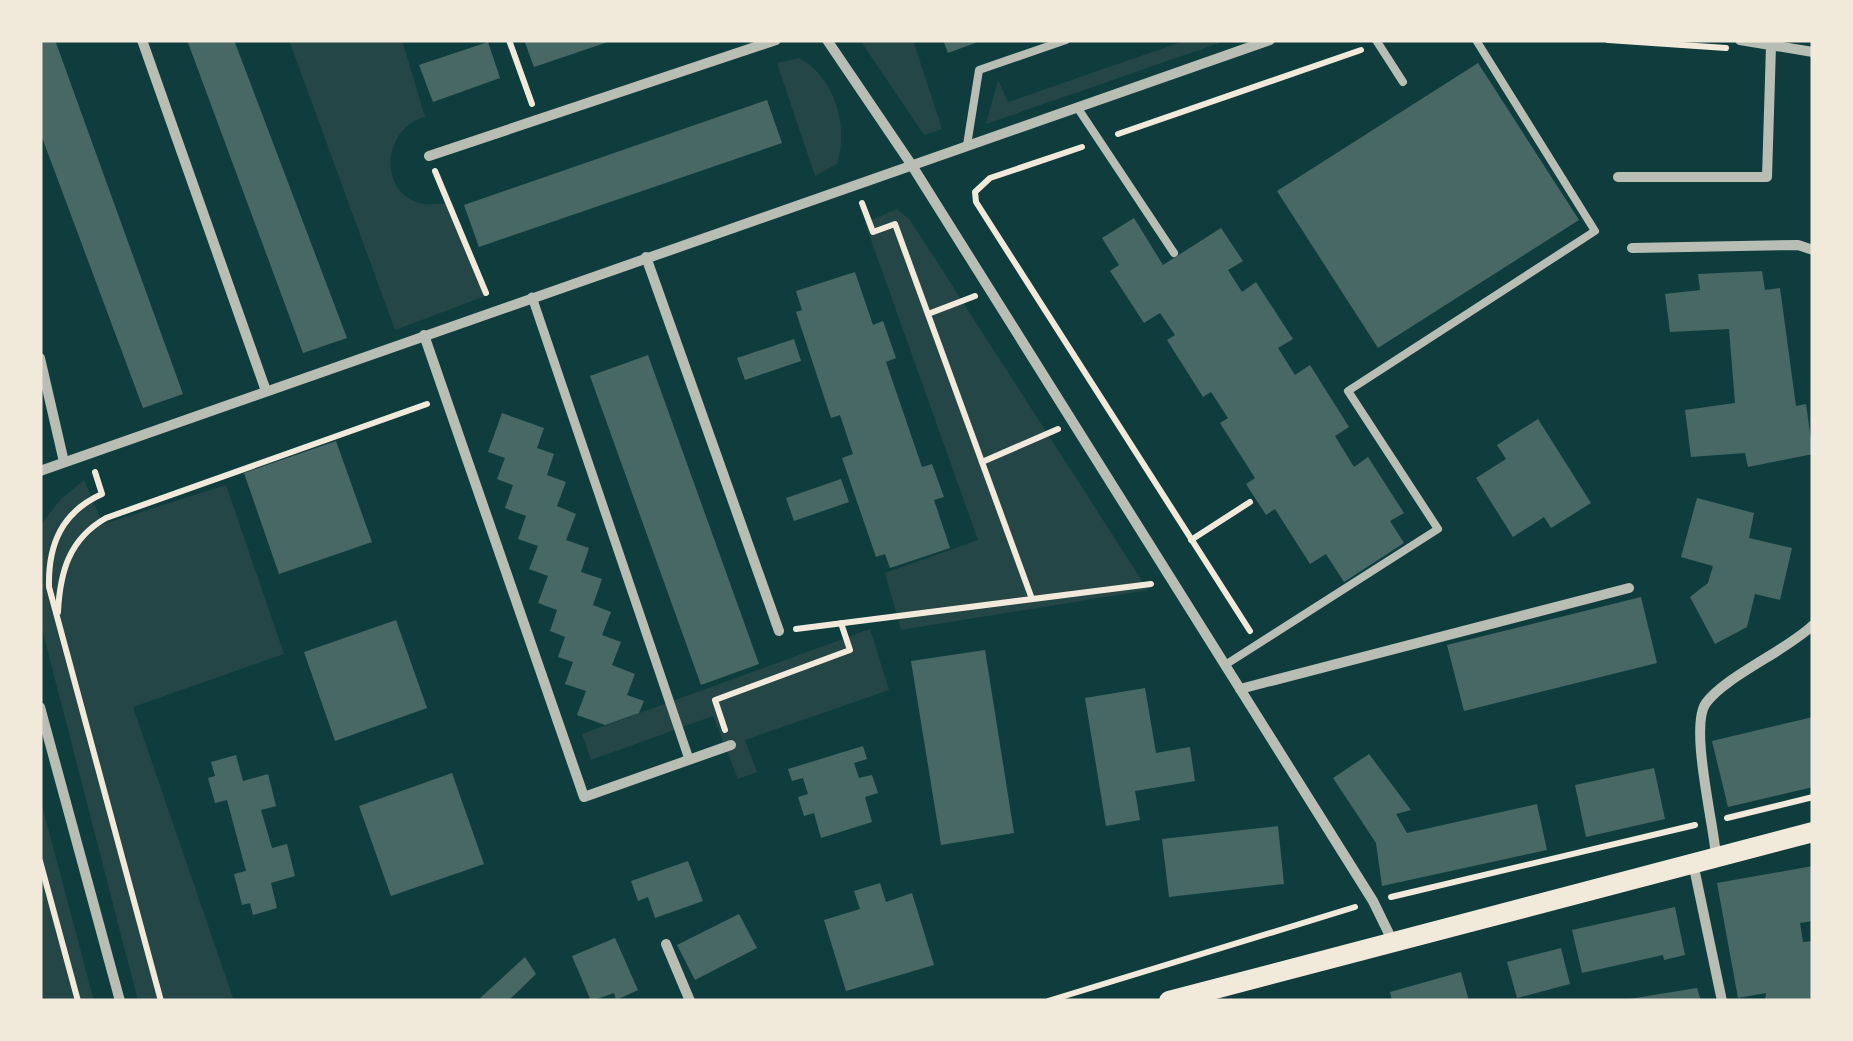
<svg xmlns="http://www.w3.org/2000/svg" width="1853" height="1041" font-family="Helvetica,sans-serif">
  <rect width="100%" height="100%" fill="#0f3d3e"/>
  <g fill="#244646">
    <path d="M289 40H402L425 117C385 126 376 190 419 203 428 206 443 203 452 203L488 295 395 330Z"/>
    <polygon points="860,40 913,40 942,129 924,135"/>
    <polygon points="1187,40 1228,40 986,124 998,80 1008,102"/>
    <path d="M799 58C835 77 849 127 837 164L815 176 777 63Z"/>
    <polygon points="897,209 910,220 1148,590 901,630 885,573 978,540 865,223"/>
    <polygon points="84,480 103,524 226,485 284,654 133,707 234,1001 138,1001 40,621 42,523 61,499"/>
    <polygon points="870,629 889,690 745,740 757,772 738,779 713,716 591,760 582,734"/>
    <polygon points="40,798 94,1001 40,1001"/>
  </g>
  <g fill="#486865">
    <polygon points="40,40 55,40 183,394 143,408 40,132"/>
    <polygon points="187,40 234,40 347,338 303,353"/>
    <polygon points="524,40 611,40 611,41 534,67"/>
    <polygon points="943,40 983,40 948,53"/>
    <polygon points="488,42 500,78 433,102 419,65"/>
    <polygon points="1478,63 1579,220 1378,348 1277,191"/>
    <polygon points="767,100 782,143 479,247 464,205"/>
    <polygon points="1134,218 1163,265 1221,228 1243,261 1228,270 1242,292 1256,282 1293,339 1278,348 1295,375 1310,365 1349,427 1335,436 1354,467 1368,457 1404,513 1390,521 1404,543 1344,582 1326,554 1310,564 1275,509 1266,515 1246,484 1255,478 1220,423 1228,418 1211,392 1203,397 1167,340 1175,335 1160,313 1144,323 1110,271 1119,265 1102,238"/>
    <polygon points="1762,271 1765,290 1780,288 1796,406 1806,404 1813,454 1748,467 1745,453 1691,457 1685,410 1735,403 1729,329 1670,332 1665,294 1700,290 1698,274"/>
    <polygon points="855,272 873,325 883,321 896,358 886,362 922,467 932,464 944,497 934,500 950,548 890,568 885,554 876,557 842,458 853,454 840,415 831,418 796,312 802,310 796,291"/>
    <polygon points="794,339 801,361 745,380 737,358"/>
    <polygon points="648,355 759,664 701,685 590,376"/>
    <polygon points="502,413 544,428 537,448 554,454 547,475 566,482 557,506 576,514 566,540 589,548 581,572 602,579 593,605 611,612 602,635 621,642 612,665 635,674 627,695 644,701 639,713 605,725 577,715 586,691 565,684 573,662 558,657 565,637 550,631 557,610 538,603 548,576 529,569 538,546 518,539 526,516 505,508 513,485 497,479 505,458 488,452"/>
    <polygon points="1538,419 1591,503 1551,528 1544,517 1513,537 1476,478 1506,459 1497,445"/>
    <polygon points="336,441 372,542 279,574 244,473"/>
    <polygon points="841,479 849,502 794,521 786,498"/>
    <polygon points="1697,498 1754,513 1749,538 1792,548 1780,600 1755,594 1747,627 1715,644 1690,597 1708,583 1713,566 1681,557"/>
    <polygon points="1641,597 1657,663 1464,711 1447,645"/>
    <polygon points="396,620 427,708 335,741 304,652"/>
    <polygon points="985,650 1014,833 941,845 911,661"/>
    <polygon points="1145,688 1156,753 1190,747 1195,781 1135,791 1140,820 1106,826 1085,698"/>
    <polygon points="1813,717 1813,787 1728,807 1712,741"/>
    <polygon points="863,746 867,759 854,763 859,778 872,775 878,793 865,797 872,822 821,838 814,813 804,816 798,797 808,794 803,778 792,781 788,769"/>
    <polygon points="1369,754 1411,810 1396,814 1407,833 1537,804 1547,850 1382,886 1376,843 1333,778"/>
    <polygon points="236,755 243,781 268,774 276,806 261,810 272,848 287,844 295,876 271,883 277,908 253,915 250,903 242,905 234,874 246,871 227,800 215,803 208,778 215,776 211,762"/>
    <polygon points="1654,768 1665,819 1586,837 1575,785"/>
    <polygon points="452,773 484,864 391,896 359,806"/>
    <polygon points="1278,826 1284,884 1169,897 1162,839"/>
    <polygon points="688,861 703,901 655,918 648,897 638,901 631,881"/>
    <polygon points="1813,866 1813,921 1800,923 1803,942 1813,941 1813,1001 1765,1001 1766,993 1738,998 1717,883"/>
    <polygon points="880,883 886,902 912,893 934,965 846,991 824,920 860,909 854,891"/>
    <polygon points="1675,907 1685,955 1664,960 1663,955 1582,973 1572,930"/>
    <polygon points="739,914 757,948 695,980 677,945"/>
    <polygon points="615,938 638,990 616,1000 614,993 591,1001 572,956"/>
    <polygon points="1561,948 1570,984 1517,998 1507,962"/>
    <polygon points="525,957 536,974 508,1001 477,1001"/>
    <polygon points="1461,972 1469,1001 1392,1001 1390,992"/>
    <polygon points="1697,988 1701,1001 1629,1001 1629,999"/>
  </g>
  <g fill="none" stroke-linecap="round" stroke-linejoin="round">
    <g stroke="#f1e9da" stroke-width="6">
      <polyline points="509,40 532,104"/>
      <polyline points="1608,40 1726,48"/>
      <polyline points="1118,134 1361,50"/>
      <polyline points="1082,147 990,178 975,192 976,202 1250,631"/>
      <polyline points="435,171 486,293"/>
      <polyline points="862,203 873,232 895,224 1032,599"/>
      <polyline points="928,314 975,296"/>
      <polyline points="982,462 1058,429"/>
      <path d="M95 472 102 494C62 512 48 544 49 587L161 1001"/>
      <polyline points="1191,540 1250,502"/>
      <path d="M58 612C60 572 69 539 106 518L427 404"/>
      <polyline points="796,629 1151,584"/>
      <polyline points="725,730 715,700 850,650 841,623"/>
      <polyline points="1727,818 1813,797"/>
      <polyline points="40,861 78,1001"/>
      <polyline points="1391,897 1695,825"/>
      <polyline points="1048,1001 1355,907"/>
    </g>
    <g stroke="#b8beb3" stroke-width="8">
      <polyline points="1376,40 1403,82"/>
      <polyline points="1077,107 1174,253"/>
      <polyline points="967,145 979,70 1066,40"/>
      <polyline points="1225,665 1438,529 1348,391 1595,231 1476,40"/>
    </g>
    <polyline stroke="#b8beb3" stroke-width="9" points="532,297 689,759"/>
    <g stroke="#b8beb3" stroke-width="10">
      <polyline points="142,40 266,391"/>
      <polyline points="827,40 911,164 1373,901 1392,940"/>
      <polyline points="1740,40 1813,52"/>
      <polyline points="429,156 776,40"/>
      <polyline points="1618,177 1767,177 1771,46"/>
      <polyline points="1632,248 1798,245 1813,250"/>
      <polyline points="646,257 779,631"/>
      <polyline points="424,335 584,797 731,745"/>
      <polyline points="40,358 64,462"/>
      <polyline points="40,471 1270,40"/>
      <polyline points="1240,689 1629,588"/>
      <polyline points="40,707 120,1001"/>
      <path d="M1716 856C1714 825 1689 726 1706 703 1726 676 1786 651 1813 625"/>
      <polyline points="1693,863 1722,1001"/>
      <polyline points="666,944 690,1001"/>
    </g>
    <polyline stroke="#f1e9da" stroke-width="20" points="1169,1001 1813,832"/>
  </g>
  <rect width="1853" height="1041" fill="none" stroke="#f1e9da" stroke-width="85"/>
</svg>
